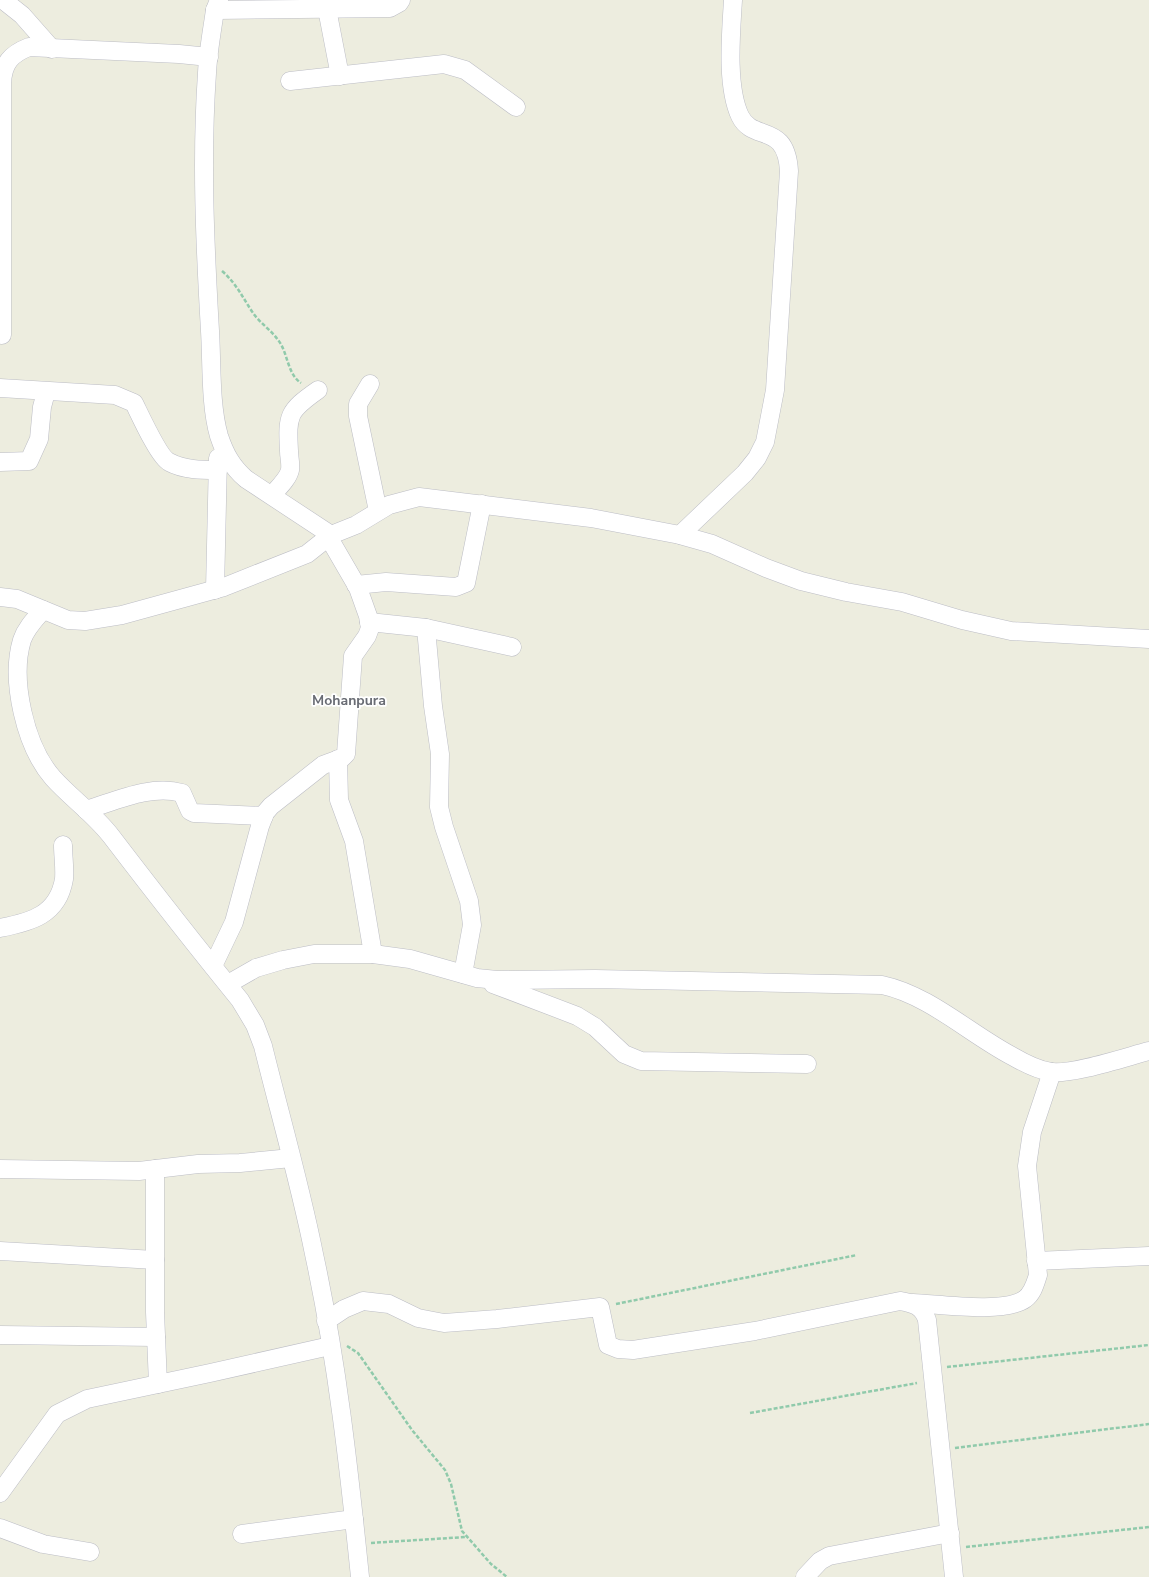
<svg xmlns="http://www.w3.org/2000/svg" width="1149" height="1577" font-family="'Nunito Sans',sans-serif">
  <rect width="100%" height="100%" fill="#ededdf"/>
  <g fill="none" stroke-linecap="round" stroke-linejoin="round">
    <defs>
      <g id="minor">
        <polyline points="3,0 22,15 52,49"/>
        <path d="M219 0 215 10C212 31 208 52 207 73 201 159 205 245 210 331 212 363 210 405 219 436 225 454 232 467 246 479L331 535"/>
        <polyline points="327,9 340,76"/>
        <polyline points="215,10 390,8 399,3 401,0"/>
        <polyline points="290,81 444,64 465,70 516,107"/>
        <path d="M2 335V83C3 63 11 54 29 47L179 54 209 57"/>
        <polyline points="370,384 358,404 358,416 378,511"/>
        <path d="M0 388 115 395 134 403C140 415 159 457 169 462 184 470 201 470 218 470"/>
        <polyline points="0,462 29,461 39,439 42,407 46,392"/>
        <path d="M272 495C278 488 288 479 290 470 291 464 289 457 289 451 287 415 288 411 318 390"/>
        <path d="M680 535 745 473 757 458 765 442 775 390 789 171C786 121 753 143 740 116 726 86 731 33 733 0"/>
        <polyline points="356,585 386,582 456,587 466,583 482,504"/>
        <polyline points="215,590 218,458"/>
        <polyline points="0,597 17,599 68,620 85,621 122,615 224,587 307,554 331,535 356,525 389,505 419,497 591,518 680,535 712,544 766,568 801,581 846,592 902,602 962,620 1011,631 1149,639"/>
        <path d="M43 610C35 619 26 628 22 640 10 680 25 746 53 778 71 798 94 814 111 836 153 891 196 946 240 1000L255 1025 263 1046C280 1115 300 1184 314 1254 337 1360 349 1469 360 1577"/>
        <polyline points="369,622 426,628 512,647"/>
        <polyline points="426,628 433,706 440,754 439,807 444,827 469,901 472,925 463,974"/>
        <polyline points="338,759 339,800 354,841 373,954"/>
        <path d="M86 810C116 801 151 784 182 793L190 811 194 813 264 816"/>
        <path d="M0 928C31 922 58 915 64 879 65 868 63 856 63 845"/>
        <polyline points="213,966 234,922 260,826 265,813 271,806 323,765 342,758 346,754 353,656 367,636 370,628 368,616 358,588 329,538"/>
        <path d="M228 984 256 968 283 960 314 954H373L410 959 477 978 497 980 595 979 882 985C929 995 970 1034 1012 1056 1024 1063 1037 1070 1051 1072 1072 1075 1126 1057 1149 1051"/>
        <polyline points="493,984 577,1016 595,1027 624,1054 641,1061 807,1064"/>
        <polyline points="0,1169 139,1171 198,1164 240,1163 291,1158"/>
        <polyline points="155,1169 155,1312 158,1384"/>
        <polyline points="0,1251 155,1260"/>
        <polyline points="1036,1261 1149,1256"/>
        <path d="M913 1303C939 1304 1004 1314 1025 1299 1033 1293 1035 1284 1038 1275L1027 1166 1032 1132 1052 1072"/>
        <path d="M326 1321 344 1309 363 1301 389 1304 418 1318 444 1323 497 1319 600 1307 608 1345 618 1349 633 1350 755 1331 900 1301C913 1303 923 1306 927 1320L954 1577"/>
        <polyline points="0,1335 156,1337"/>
        <polyline points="0,1493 57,1414 87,1399 210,1373 330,1346"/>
        <polyline points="0,1528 43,1544 90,1552"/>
        <polyline points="242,1534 354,1519"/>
        <polyline points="805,1577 820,1561 829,1556 950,1533"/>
      </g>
    </defs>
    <use href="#minor" stroke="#bcbdc5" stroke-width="19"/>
    <g stroke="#90caab" stroke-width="2.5" stroke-dasharray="4 2" stroke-linecap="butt">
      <path d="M222 271C236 283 243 298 253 313 260 323 271 330 278 340 288 352 287 374 301 383"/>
      <polyline points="616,1304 857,1255"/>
      <polyline points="347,1346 358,1353 412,1430 445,1470 451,1484 462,1531 491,1564 507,1577"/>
      <polyline points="947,1367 1149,1345"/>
      <polyline points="750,1413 917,1383"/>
      <polyline points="955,1448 1149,1424"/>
      <polyline points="371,1543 466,1537"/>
      <polyline points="966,1547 1149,1527"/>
    </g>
    <use href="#minor" stroke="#fff" stroke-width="18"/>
  </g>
  <g text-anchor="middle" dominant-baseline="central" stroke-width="3.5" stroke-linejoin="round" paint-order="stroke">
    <g font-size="14" font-weight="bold" fill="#696c74" stroke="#fff">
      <text x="349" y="700">Mohanpura</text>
    </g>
  </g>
</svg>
